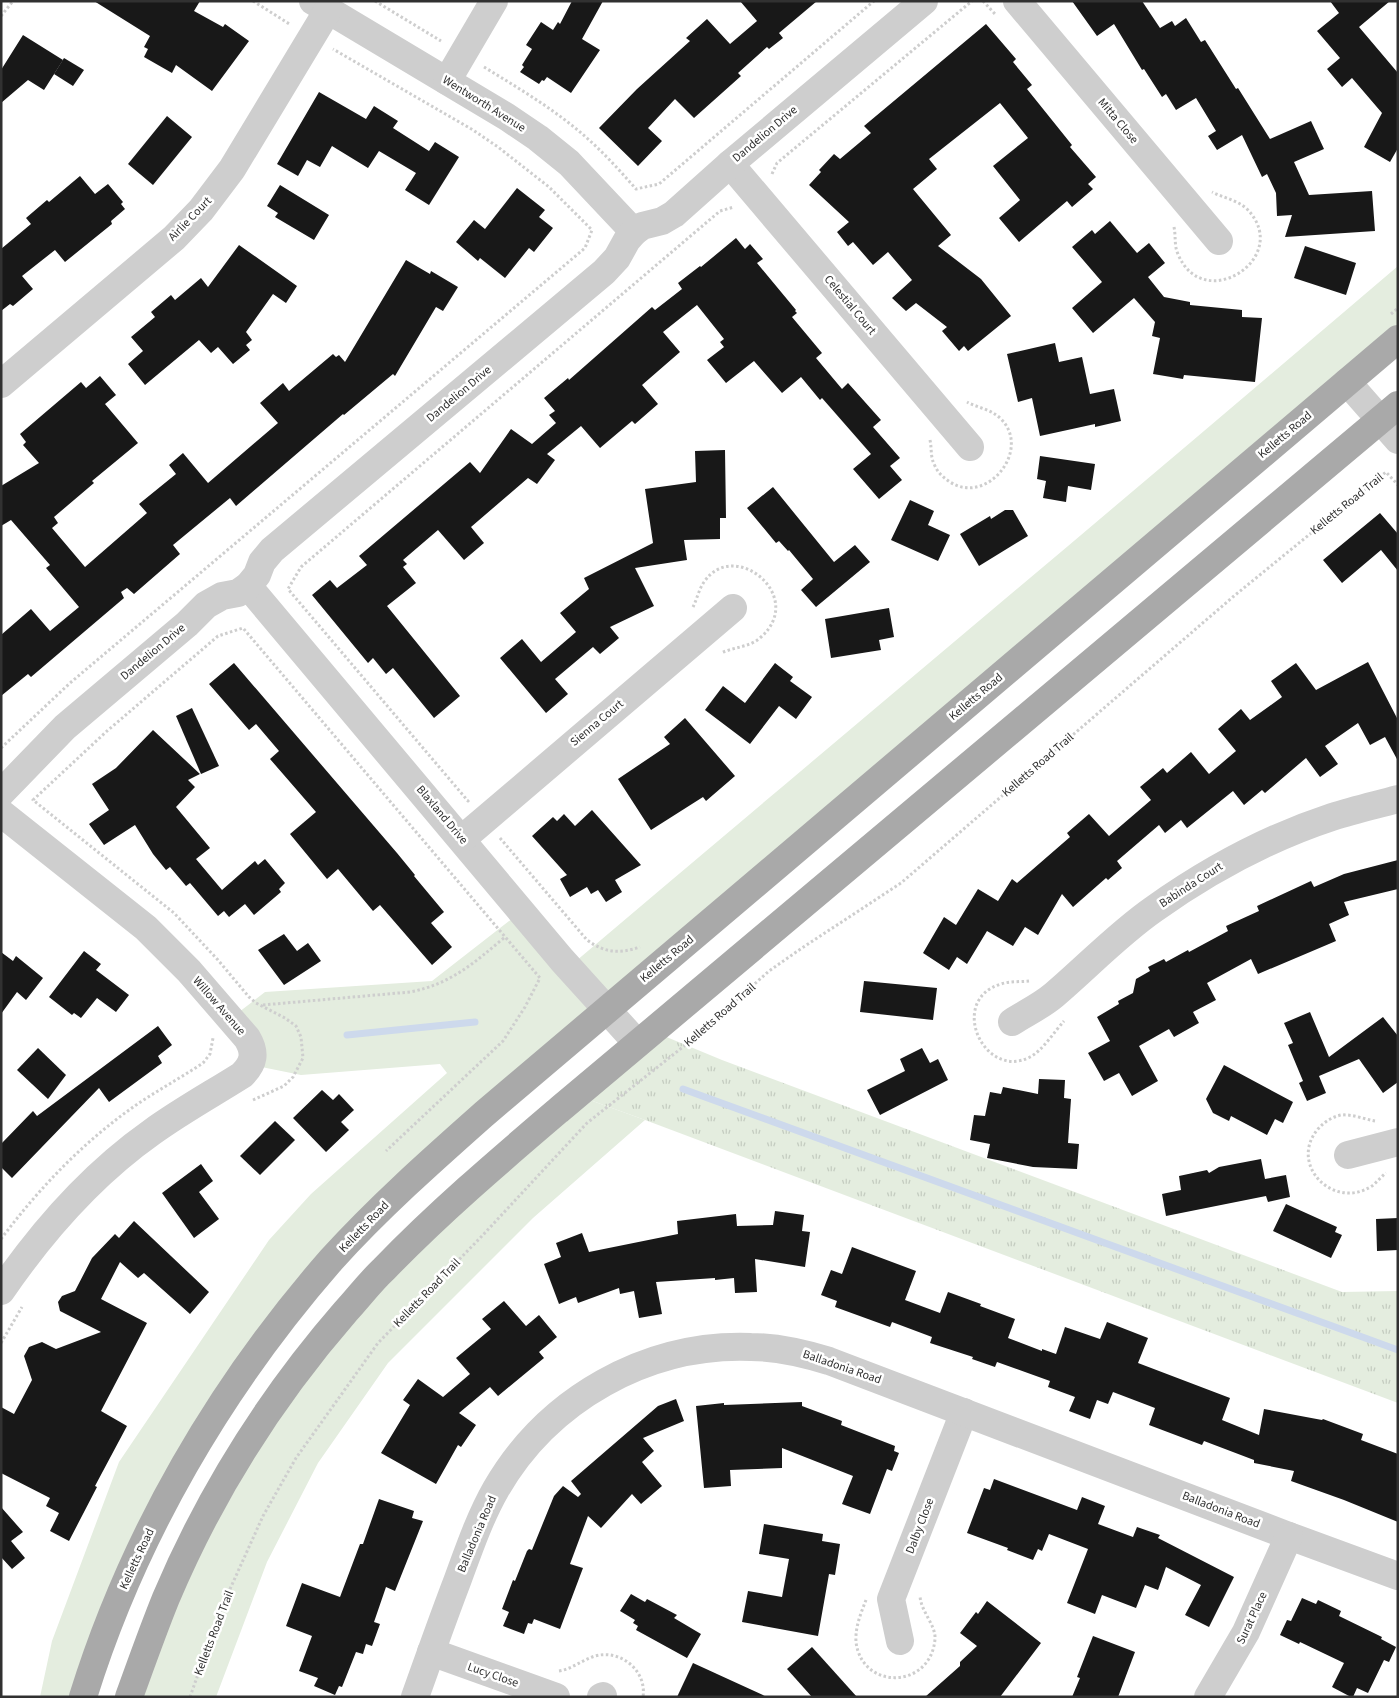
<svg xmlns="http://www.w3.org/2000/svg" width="1399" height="1698" font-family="'Source Sans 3',sans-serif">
  <defs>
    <pattern id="grass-tufts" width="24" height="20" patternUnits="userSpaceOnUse" patternTransform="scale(1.25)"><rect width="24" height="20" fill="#e4eddf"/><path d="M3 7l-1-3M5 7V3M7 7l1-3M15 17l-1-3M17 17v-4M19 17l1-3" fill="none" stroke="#c4ccc0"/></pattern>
  </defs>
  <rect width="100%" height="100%" fill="#fff"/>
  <polygon fill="url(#grass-tufts)" points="652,1031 722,1060 1342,1292 1398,1291 1398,1403 645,1120 576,1095"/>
  <g fill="#e4eddf">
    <path d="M1398 266V339L463 1133 233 1387 83 1697H40L52 1641 119 1462 269 1240 311 1194 447 1073 440 1064 301 1075 251 1065 230 1019 265 992 432 981 522 911 569 967C845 733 1123 501 1398 266Z"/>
    <polygon points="576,1095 645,1120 533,1218 388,1363 318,1463 267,1562 216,1697 129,1697 146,1648 315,1348"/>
  </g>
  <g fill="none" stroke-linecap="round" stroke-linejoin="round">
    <g stroke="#cdd9ec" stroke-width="7">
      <polyline points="347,1035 475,1022"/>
      <polyline points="683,1089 1398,1350"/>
    </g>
  </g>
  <g fill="#181818">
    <polygon points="94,1 200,1 194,11 223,27 225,24 249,41 212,91 176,65 172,73 144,57 148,49 144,47 150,36"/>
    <polygon points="572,1 603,1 582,39 600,50 571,93 547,77 544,81 542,80 539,84 520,72 524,67 522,65 532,49 526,45 541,22 553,30 558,22 560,24"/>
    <polygon points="740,1 817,1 779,33 783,38 769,49 767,47 738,73 741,76 694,118 675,99 648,128 662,141 638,166 599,128 637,89 690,41 686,38 707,19 730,44 757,21"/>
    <polygon points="1072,1 1142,1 1160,28 1172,21 1175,26 1186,18 1201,42 1205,40 1236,89 1238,88 1270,139 1311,121 1324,149 1294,162 1309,195 1372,191 1375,231 1285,237 1292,215 1277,216 1276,193 1267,174 1262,177 1242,135 1217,150 1208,136 1216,131 1196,98 1176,110 1166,94 1162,97 1144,69 1142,70 1114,24 1097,36"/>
    <polygon points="1330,1 1390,1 1359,27 1398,73 1398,148 1390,162 1364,147 1382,113 1352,78 1342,87 1327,69 1340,58 1317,31 1339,13"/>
    <polygon points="986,24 1016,59 1013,62 1032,85 1027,89 1072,145 1070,147 1096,177 1088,184 1093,189 1072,207 1067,201 1019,242 999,218 1020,200 993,166 1028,138 1000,103 929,159 937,169 913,189 951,235 938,246 981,279 1011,316 968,351 964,346 959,351 942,331 947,327 916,303 906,311 892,298 912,280 888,252 873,265 853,242 848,246 837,232 849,222 809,185 821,172 819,170 834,154 840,159 871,133 864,126"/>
    <polygon points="23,35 63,60 44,90 28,80 1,103 1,70"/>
    <polygon points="64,58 84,70 73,86 54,74"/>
    <polygon points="319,92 366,119 374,106 398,121 393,128 429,151 435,142 459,157 429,205 405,190 416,173 379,151 368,168 332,146 320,167 307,160 298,176 277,164"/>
    <polygon points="167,116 192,137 153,185 128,164"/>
    <polygon points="80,176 95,194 108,184 123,202 121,204 125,209 111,221 112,224 65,262 55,250 22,276 33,289 13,306 10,304 1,311 1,249 31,224 26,218 47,200 49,202"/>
    <polygon points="280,185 329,215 314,240 275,217 278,213 267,206"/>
    <polygon points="517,188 545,210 539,217 553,228 534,252 529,248 505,278 480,258 478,261 456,242 474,220 485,229"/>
    <polygon points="1110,221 1137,253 1149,243 1165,263 1148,277 1164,297 1190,302 1190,305 1242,310 1242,317 1262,318 1255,382 1184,375 1183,379 1153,374 1160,338 1152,336 1155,322 1134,298 1093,333 1072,308 1102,282 1072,247 1092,230 1095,234"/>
    <polygon points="736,238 745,249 750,244 763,259 757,263 796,310 795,311 797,313 792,317 822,353 816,358 842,389 848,383 881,420 873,427 900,458 890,466 902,480 879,499 853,469 871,454 822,398 820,400 801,377 782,393 754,361 726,383 707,360 724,347 720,342 724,339 697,305 663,332 680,352 642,385 658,404 635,424 632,421 600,448 581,426 547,454 555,460 537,484 528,478 471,527 484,543 464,560 438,530 403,560 407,564 403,567 416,583 387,606 460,696 434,718 393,668 386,674 373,658 368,663 312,595 330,580 337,588 367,565 359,556 470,462 480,473 511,429 532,444 556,423 549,415 555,411 544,398 568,378 569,380 652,307 655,310 682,289 678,283 700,266 701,267"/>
    <polygon points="239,245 297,286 286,303 273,294 246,332 252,340 246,345 250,350 233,364 218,347 211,353 199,340 145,385 128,364 143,351 131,337 155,317 151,312 171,295 175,300 201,278 208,287"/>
    <polygon points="1305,246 1356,263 1346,295 1294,278"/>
    <polygon points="406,260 430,274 431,271 458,287 443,311 436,307 395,376 393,374 344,415 343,414 236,506 230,498 173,545 180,554 134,594 127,588 121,592 124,598 31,677 28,674 1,696 1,635 31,609 50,631 79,607 46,568 50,565 11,520 1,526 1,486 39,463 23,445 26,442 20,434 81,382 86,388 100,376 116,395 105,404 138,443 92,481 94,483 54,517 58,523 52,528 85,567 147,513 139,504 176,474 169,465 183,453 208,483 278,423 260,403 283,383 289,391 333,354 336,357 339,355 345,362"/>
    <polygon points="1055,343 1059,362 1082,357 1090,394 1114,389 1121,421 1095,427 1095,424 1040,436 1032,398 1018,402 1007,354"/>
    <polygon points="725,450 726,518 720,518 720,539 684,540 687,560 635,568 654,606 610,627 619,638 600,654 593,647 555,679 568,694 546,713 500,658 522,639 541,662 576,632 560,613 589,589 584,578 653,543 645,489 696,482 695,451"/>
    <polygon points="1040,456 1095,464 1091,490 1068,486 1066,502 1043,498 1046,481 1037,479"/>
    <polygon points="773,487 834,562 855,545 870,562 816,607 801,590 813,579 789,550 788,551 779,541 776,543 747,508"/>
    <polygon points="910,500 934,511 928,525 950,535 938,561 891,540"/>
    <polygon points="1005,510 1013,510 1028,536 979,566 960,534 990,516 991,519"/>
    <polygon points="1380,513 1398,534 1398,571 1381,550 1342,583 1323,560"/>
    <polygon points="889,608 894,637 879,640 881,650 831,658 825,619"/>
    <polygon points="1368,662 1398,720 1398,761 1385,737 1370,745 1358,723 1325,746 1338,764 1320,777 1306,758 1265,793 1262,790 1244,805 1233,791 1187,828 1181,820 1165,833 1159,825 1117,861 1122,868 1108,880 1106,878 1073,907 1062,894 1038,935 1025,927 1013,946 987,931 967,964 957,957 949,970 923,953 944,917 956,925 978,889 998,901 1012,879 1017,883 1070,837 1067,833 1089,814 1109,836 1151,800 1140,787 1163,768 1167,773 1191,752 1209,774 1236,751 1218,729 1241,709 1250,720 1282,697 1271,681 1296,663 1316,690"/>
    <polygon points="234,663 397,853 415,875 414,876 444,912 431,923 452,947 432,965 380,905 373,911 338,869 327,879 290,834 316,812 270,759 279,751 256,724 249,730 209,684"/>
    <polygon points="775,663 793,677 790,681 812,697 796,719 779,706 750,744 705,710 723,686 745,703"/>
    <polygon points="192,708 219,766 201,774 176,716"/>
    <polygon points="685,718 735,776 706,801 703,797 651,830 618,779 670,744 664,737"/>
    <polygon points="153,730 200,774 188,780 195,787 176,807 210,848 196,859 222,890 255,861 258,865 265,859 285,883 279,889 281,892 254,915 245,904 229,917 224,911 218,916 190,883 186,886 170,867 166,870 153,854 135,825 104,845 89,824 109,810 92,784 116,768"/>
    <polygon points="592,810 641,865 615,880 622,892 606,902 598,890 591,894 587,887 570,897 560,879 567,875 532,836 553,817 557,821 564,814 575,826"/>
    <polygon points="1398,860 1398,889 1344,902 1349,915 1329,924 1336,941 1258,974 1251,959 1207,983 1216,1000 1193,1012 1199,1023 1174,1037 1169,1029 1139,1046 1158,1081 1132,1096 1119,1073 1104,1081 1088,1053 1110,1041 1097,1017 1119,1004 1118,1001 1133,993 1136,979 1150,971 1148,967 1164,959 1166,962 1188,950 1189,952 1228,931 1226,926 1259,911 1257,906 1311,881 1314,887 1344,874"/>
    <polygon points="284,934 297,951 308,943 321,961 284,985 258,950"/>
    <polygon points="84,951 101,964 96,970 129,995 116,1012 97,998 81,1018 74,1013 72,1015 49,997"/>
    <polygon points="1,952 13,961 16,956 43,978 26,1000 17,992 1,1014"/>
    <polygon points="864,981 937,988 933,1020 860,1012"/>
    <polygon points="1310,1012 1329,1057 1383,1017 1398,1036 1398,1082 1383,1093 1359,1059 1319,1076 1326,1093 1307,1101 1299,1083 1303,1081 1288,1045 1293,1043 1284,1023"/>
    <polygon points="158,1026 172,1045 158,1056 162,1063 109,1102 99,1088 12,1178 1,1167 1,1144 33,1111 37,1116"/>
    <polygon points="38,1048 66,1075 48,1099 17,1070"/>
    <polygon points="922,1048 930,1063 938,1059 948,1080 880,1115 867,1090 905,1071 900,1059"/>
    <polygon points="1224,1065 1293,1102 1283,1123 1275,1119 1267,1135 1231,1116 1229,1121 1213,1113 1206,1099"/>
    <polygon points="1039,1079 1065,1080 1064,1098 1071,1099 1068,1143 1079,1144 1077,1169 1033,1167 987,1158 990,1144 970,1140 974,1115 985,1116 990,1092 1001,1094 1003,1087 1038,1094"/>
    <polygon points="322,1090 333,1100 339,1094 354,1110 341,1122 349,1130 326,1152 293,1118"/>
    <polygon points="275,1121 295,1140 260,1175 240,1156"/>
    <polygon points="1261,1159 1265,1179 1286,1175 1290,1197 1268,1202 1266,1196 1166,1216 1162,1194 1181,1190 1179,1176 1207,1170 1209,1173 1219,1167"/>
    <polygon points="201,1164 213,1181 199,1192 219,1219 194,1238 162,1193"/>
    <polygon points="1286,1204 1337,1227 1335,1232 1342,1235 1331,1258 1273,1231"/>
    <polygon points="775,1211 804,1215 802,1231 810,1232 805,1267 755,1259 757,1292 735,1293 734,1278 715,1280 715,1278 656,1282 662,1314 639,1318 634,1291 620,1294 619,1288 578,1303 576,1297 559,1304 544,1264 561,1257 556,1243 582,1233 589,1252 678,1234 677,1221 736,1214 737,1226 773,1225"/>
    <polygon points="1398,1218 1398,1250 1377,1251 1376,1219"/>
    <polygon points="134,1221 209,1292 190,1314 144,1273 138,1278 120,1262 101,1299 147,1323 101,1411 127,1426 95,1486 97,1487 69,1541 50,1531 59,1513 46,1506 50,1498 1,1473 1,1407 14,1414 32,1380 24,1356 29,1347 42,1342 56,1349 101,1332 60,1311 58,1302 62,1296 75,1291 92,1258 115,1234 119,1238"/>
    <polygon points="852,1247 916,1271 905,1300 940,1313 948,1292 981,1304 980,1306 1015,1319 1008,1338 1042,1351 1042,1349 1056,1354 1065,1327 1100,1339 1107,1322 1148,1338 1138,1363 1230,1398 1222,1420 1259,1435 1264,1409 1322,1420 1323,1419 1363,1434 1361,1440 1398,1454 1398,1522 1344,1500 1291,1481 1294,1471 1254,1463 1254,1460 1204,1441 1202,1445 1149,1425 1155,1408 1113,1392 1108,1404 1097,1400 1090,1419 1069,1411 1075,1397 1048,1387 1050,1381 997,1362 995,1367 972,1359 973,1357 930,1343 932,1337 892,1322 890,1327 835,1307 837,1301 821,1295 831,1270 842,1274"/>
    <polygon points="504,1301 526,1326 539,1315 557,1337 539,1352 544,1358 498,1396 490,1387 459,1413 476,1425 461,1447 458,1445 436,1484 381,1453 410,1405 403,1400 418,1379 443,1397 470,1374 456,1358 491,1329 482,1319"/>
    <polygon points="676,1399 684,1421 643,1438 654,1451 642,1462 662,1486 641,1504 632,1494 601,1528 588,1516 570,1564 583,1568 560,1629 534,1619 532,1624 528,1623 524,1634 503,1626 509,1612 502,1609 513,1580 515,1581 527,1551 529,1549 532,1550 554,1496 563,1486 578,1497 581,1494 571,1481 658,1406"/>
    <polygon points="802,1402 802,1406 842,1421 841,1425 895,1446 894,1451 899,1453 892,1471 887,1469 870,1514 842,1504 853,1476 782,1448 782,1468 730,1470 731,1486 704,1488 696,1406 724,1403 724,1405"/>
    <polygon points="994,1479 1077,1510 1082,1497 1105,1506 1098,1524 1133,1537 1137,1527 1160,1535 1158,1538 1234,1577 1209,1627 1185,1615 1201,1585 1166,1567 1158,1590 1145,1585 1136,1608 1102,1595 1095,1614 1067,1603 1088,1549 1049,1534 1042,1551 1038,1549 1033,1560 1007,1550 1008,1548 967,1533 984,1488 990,1490"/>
    <polygon points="379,1499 414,1511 412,1518 423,1521 395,1591 386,1587 374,1622 380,1624 372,1646 366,1644 363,1654 356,1652 342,1687 339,1686 335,1695 314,1686 318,1678 299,1671 312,1636 286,1626 302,1583 340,1597 360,1544 363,1544"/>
    <polygon points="1,1507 23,1532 11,1541 25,1558 12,1569 1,1557"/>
    <polygon points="764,1524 823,1534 822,1541 840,1544 835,1575 829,1574 818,1636 742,1622 748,1591 782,1597 789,1559 759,1554"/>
    <polygon points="631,1594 645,1602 647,1599 677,1615 674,1618 701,1634 687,1658 636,1630 638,1626 633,1623 635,1620 620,1611"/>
    <polygon points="1302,1598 1316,1604 1318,1600 1341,1611 1339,1616 1382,1637 1381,1639 1396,1647 1389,1662 1384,1660 1368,1693 1357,1688 1353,1697 1351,1697 1332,1687 1344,1663 1300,1642 1299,1644 1280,1635 1287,1620 1291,1621"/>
    <polygon points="987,1601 1041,1643 1000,1697 925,1697 960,1666 960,1662 977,1646 960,1633 976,1612 978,1614"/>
    <polygon points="1093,1636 1135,1652 1118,1697 1072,1697 1080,1678 1077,1677"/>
    <polygon points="812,1647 857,1697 812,1697 787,1669"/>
    <polygon points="693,1663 767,1697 677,1697"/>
  </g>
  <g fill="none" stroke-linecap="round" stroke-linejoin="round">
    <g stroke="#cecece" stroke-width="3" stroke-dasharray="2.5 2.5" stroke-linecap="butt">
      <polyline points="253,1 291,25"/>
      <polyline points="375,1 441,41"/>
      <polyline points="983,1 995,14"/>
      <polyline points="1,16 13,1"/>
      <path d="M484 67C520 89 557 111 588 139 606 155 621 172 636 189L659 184 874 1"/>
      <polyline points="772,174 777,163 972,1"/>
      <path d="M1174 227C1176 236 1174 246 1178 254 1203 316 1294 257 1247 209 1237 200 1224 198 1212 192"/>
      <polyline points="1391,314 1398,308"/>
      <path d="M930 440C932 449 930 457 935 466 938 473 944 478 950 482 987 506 1032 450 1001 419 991 409 978 408 967 402"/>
      <path d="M693 607C697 599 699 589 704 582 734 537 808 597 760 638 750 647 734 647 721 653"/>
      <polyline points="1,748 70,683 585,248 592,230 549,187 498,147 473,130 333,49"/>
      <polyline points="469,800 468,801 288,589 301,567 720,211 734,207"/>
      <path d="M500 838 587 940C605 953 619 954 640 947"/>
      <path d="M1029 981C1020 982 1010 981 1001 984 947 1000 984 1081 1030 1057 1042 1051 1055 1031 1064 1021"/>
      <path d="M263 1005 410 992C451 984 474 963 505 937"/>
      <polyline points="253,1100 284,1086 293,1077 303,1058 301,1037 296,1026 285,1018 256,1003 249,997 218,960 174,913 33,800 107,731 218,636 243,628 540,978 525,1007 503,1041 386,1151"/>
      <path d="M1375 1121C1364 1119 1352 1114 1341 1115 1332 1117 1324 1122 1318 1129 1288 1164 1333 1211 1372 1186 1377 1182 1381 1177 1386 1173"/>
      <path d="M1 1239C40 1187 85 1140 139 1103 160 1089 182 1077 203 1063L210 1054 213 1038"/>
      <polyline points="1,1343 22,1307"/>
      <path d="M866 1600C861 1613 855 1627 856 1642 862 1691 931 1689 935 1639 936 1625 921 1612 920 1596"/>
      <path d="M559 1671C572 1669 582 1660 595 1656 620 1649 647 1670 643 1697"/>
      <polyline points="190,1697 221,1609 263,1516 296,1458 378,1343 482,1236 587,1123 693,1039 769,971 802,948 901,883 1234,596 1386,472 1398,485"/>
    </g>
    <g stroke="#cecece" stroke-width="28">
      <polyline points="313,1 507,117 538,138 569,163 634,232"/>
      <polyline points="1017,1 1219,241"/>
      <polyline points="447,81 494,1"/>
      <polyline points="730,164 970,447"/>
      <polyline points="1347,382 1398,440"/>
      <polyline points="1,384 174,238 201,210 232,169 328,10"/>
      <polyline points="248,586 562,960 637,1043"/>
      <polyline points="1,793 65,727 187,624 206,605 222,596 238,593 248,586 257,575 262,562 272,550 604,272 617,258 627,240 634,232 642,226 662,221 674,214 730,164 924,1"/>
      <path d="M1 813 146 928 189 971 247 1038C256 1053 254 1063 242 1075 212 1094 181 1111 152 1132 91 1175 43 1230 1 1291"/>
      <polyline points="462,839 733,608"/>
      <path d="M1012 1022C1026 1013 1041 1006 1054 995 1087 967 1118 934 1154 909 1209 870 1268 838 1332 817 1354 810 1376 805 1398 799"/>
      <polyline points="1348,1155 1398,1142"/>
      <polyline points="900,1641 891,1599 964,1412"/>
      <polyline points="431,1652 556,1697"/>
      <path d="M415 1697C429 1658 443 1618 458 1579 469 1549 480 1517 496 1489 548 1399 647 1343 751 1347 778 1347 803 1353 829 1361L1289 1536 1398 1576"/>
      <polyline points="601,1697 603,1696"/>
      <polyline points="1208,1697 1246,1632 1289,1536"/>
    </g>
    <g stroke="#a9a9a9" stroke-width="28">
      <path d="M83 1697C133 1536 220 1387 331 1260 378 1208 431 1161 484 1114L1398 339"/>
      <path d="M129 1697C141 1664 153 1630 166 1598 210 1494 272 1396 346 1311 359 1297 370 1282 384 1269 439 1212 499 1161 560 1109L1398 405"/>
    </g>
  </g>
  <g text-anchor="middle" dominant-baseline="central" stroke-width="5" stroke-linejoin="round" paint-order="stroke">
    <g font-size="12" fill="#313131" stroke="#fff">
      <text transform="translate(484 104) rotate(32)">Wentworth Avenue</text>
      <text transform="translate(1118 121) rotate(50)">Mitta Close</text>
      <text transform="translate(765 134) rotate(-40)">Dandelion Drive</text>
      <text transform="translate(190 219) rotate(-46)">Airlie Court</text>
      <text transform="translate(850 305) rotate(50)">Celestial Court</text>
      <text transform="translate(459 394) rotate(-40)">Dandelion Drive</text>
      <text transform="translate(1285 435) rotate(-40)">Kelletts Road</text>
      <text transform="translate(1347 504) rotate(-39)">Kelletts Road Trail</text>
      <text transform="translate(153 652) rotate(-40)">Dandelion Drive</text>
      <text transform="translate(976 697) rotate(-40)">Kelletts Road</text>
      <text transform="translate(597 723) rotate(-40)">Sienna Court</text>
      <text transform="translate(1038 765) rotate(-41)">Kelletts Road Trail</text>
      <text transform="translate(442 815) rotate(50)">Blaxland Drive</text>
      <text transform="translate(1191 885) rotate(-33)">Babinda Court</text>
      <text transform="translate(667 959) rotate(-40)">Kelletts Road</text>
      <text transform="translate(219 1006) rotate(49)">Willow Avenue</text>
      <text transform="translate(720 1015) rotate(-41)">Kelletts Road Trail</text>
      <text transform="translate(364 1227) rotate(-46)">Kelletts Road</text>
      <text transform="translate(427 1293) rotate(-46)">Kelletts Road Trail</text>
      <text transform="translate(842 1367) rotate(19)">Balladonia Road</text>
      <text transform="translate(1221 1510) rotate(21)">Balladonia Road</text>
      <text transform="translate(920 1526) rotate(-69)">Dalby Close</text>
      <text transform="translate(477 1534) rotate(-67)">Balladonia Road</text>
      <text transform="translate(137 1559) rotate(-65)">Kelletts Road</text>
      <text transform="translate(1252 1618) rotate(-65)">Surat Place</text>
      <text transform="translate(214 1633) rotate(-69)">Kelletts Road Trail</text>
      <text transform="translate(493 1675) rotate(19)">Lucy Close</text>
    </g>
  </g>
  <rect width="1399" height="1698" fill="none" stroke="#313131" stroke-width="5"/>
</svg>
